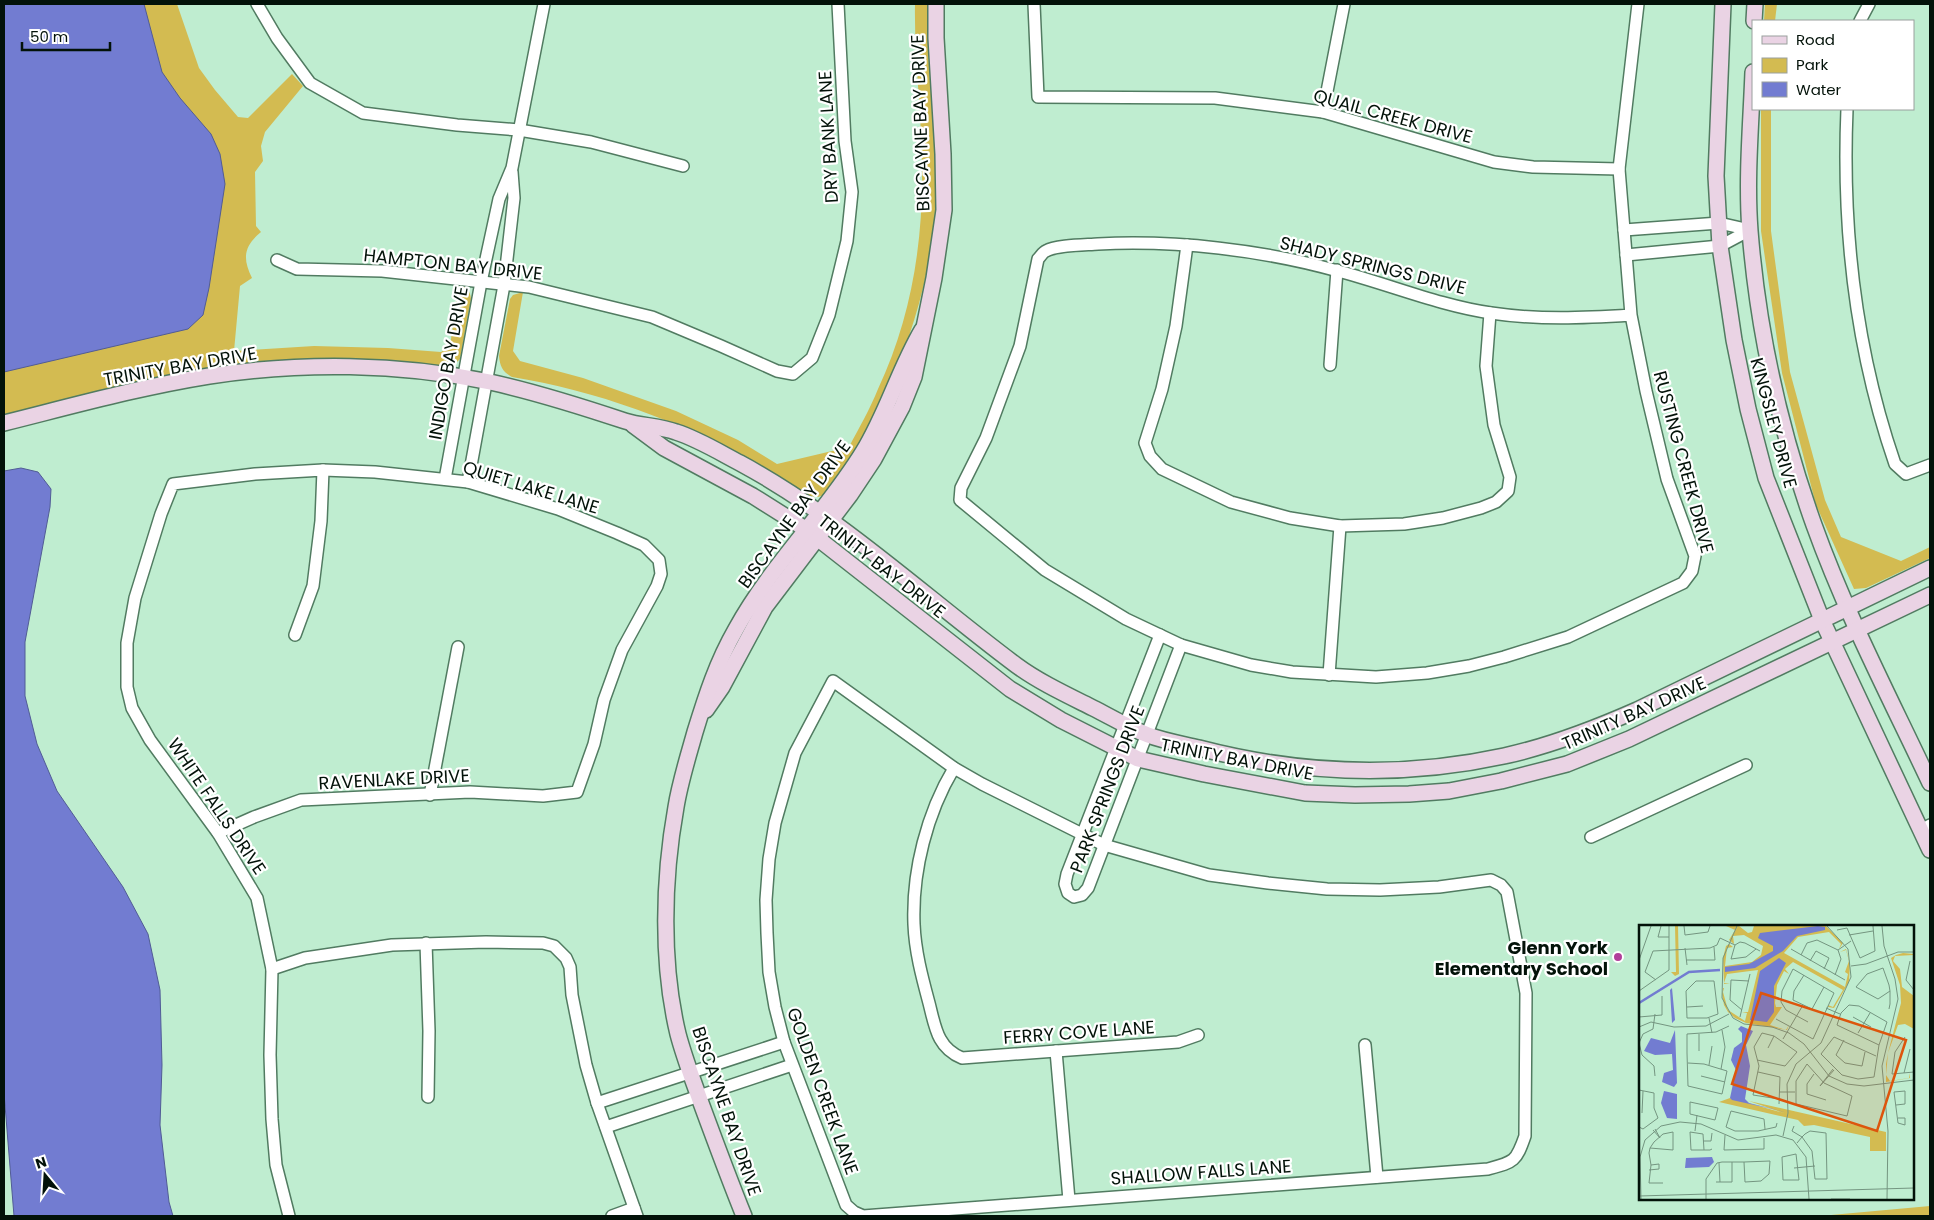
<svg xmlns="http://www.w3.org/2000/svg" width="1934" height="1220" font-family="Poppins,sans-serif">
  <rect width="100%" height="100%" fill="#bfedd0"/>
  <g fill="#d3bb51">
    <path d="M4 4H177L199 68 215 90 238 117 248 118 292 74 303 86 265 132 261 146 263 161 255 172 256 226 261 232C244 246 242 258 252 278L240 286 234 351 314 346 388 348 441 352 450 346 459 284C467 287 470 290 471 299L460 359 454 365 446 367C374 360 303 356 230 365 154 374 78 397 4 415Z"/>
    <path d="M915 4H928C926 59 934 115 936 170 938 244 920 315 891 383 885 396 880 411 872 424 859 448 842 471 827 494L818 497 810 496C791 486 773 473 755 463 682 422 594 390 512 377 503 372 500 367 499 356L510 299 513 295 523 292 513 351 520 361 583 378 676 411 738 440 777 464 849 447C859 428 870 409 878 389 910 321 923 246 922 171 922 115 914 60 915 4Z"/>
    <polygon points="1765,4 1777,4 1775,21 1764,21"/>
    <polygon points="1761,109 1771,109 1771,231 1790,372 1825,500 1841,537 1901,561 1930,547 1930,558 1866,588 1854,589 1816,505 1782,373 1761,231"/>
    <polygon points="1930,1206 1930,1216 1820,1216"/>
  </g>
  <g fill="#727cd1" stroke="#515c95">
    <polygon points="4,4 144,4 162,72 180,98 211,134 220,154 225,184 209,288 203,315 188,329 4,372"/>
    <polygon points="21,468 38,472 51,489 50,507 25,642 25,696 37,744 57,791 123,887 148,934 160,990 162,1065 160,1125 169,1202 173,1216 14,1216 4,1093 4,471"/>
  </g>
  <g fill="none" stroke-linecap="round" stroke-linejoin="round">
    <defs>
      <g id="street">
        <polyline points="257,4 277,38 310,83 363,113 457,125 519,130 591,142 683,166"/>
        <polyline points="1034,4 1038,97 1215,98 1323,112 1494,162 1533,167 1619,169"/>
        <polyline points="1860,21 1869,4"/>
        <path d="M1847 109C1842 228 1856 351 1895 464L1906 474 1930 465"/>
        <polyline points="1323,112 1344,4"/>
        <polyline points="1624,230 1719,223 1750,230"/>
        <polyline points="1187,245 1176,326 1162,389 1145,443 1150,456 1162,469 1231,502 1290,518 1340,526 1404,524 1443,518 1481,508 1496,502 1508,491 1510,477 1494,425 1486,366 1490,313"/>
        <polyline points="1626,255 1720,246 1750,230"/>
        <polyline points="277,260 297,269 382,271 529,287 652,317 721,346 777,371 793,374 812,358 829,315 847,241 852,192 845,141 838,4"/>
        <path d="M1631 315C1584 318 1538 320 1491 313 1441 306 1388 284 1338 271 1263 250 1176 240 1098 244 1086 245 1056 245 1046 251 1043 252 1040 257 1038 259L1020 346 986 438 961 488 960 500 1045 570 1126 619 1181 645 1251 665 1292 672 1376 677 1427 673 1469 666 1504 657 1568 637 1683 583 1692 571 1695 556 1667 479 1646 391 1631 315 1619 169 1638 4"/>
        <polyline points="1330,365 1337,270"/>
        <polyline points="445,479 481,282 499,199 512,168 544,4"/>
        <polyline points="468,482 504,285 514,198 512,172"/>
        <polyline points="1160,635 1067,874 1065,884 1068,893 1074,897 1082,895 1088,888 1181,645"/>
        <polyline points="1329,675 1340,526"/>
        <path d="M833 681 954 768 982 784 1104 845 1209 875 1268 883 1327 889 1380 890 1439 887 1491 880 1501 885 1507 892 1526 993 1525 1136C1516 1162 1514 1162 1488 1169L863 1216 854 1212 846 1205 784 1042 775 1007 769 972 767 933 766 900 769 859 775 823 795 753Z"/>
        <path d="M954 768C927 813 912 871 914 924 915 951 922 977 929 1003 935 1026 937 1048 962 1058L1178 1042 1198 1035"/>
        <polyline points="430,795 458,647"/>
        <polyline points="1921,830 1930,825"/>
        <polyline points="218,833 254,817 301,800 470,792 543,796 577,792 594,744 604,700 622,650 657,586 661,574 659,560 644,545 617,533 558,509 468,482 375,472 323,470"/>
        <polyline points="1591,837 1746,765"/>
        <polyline points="426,943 429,1031 428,1097"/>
        <polyline points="272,969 305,958 392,945 486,942 543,943 554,946 566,958 570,967 572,995 586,1065 597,1103 637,1216"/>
        <polyline points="1365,1045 1377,1177"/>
        <polyline points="1056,1051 1069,1200"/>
        <polyline points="597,1103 784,1042"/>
        <polyline points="606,1127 792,1065"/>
        <polyline points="289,1216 276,1165 272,1119 270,1055 272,969 257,898 218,833 150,740 132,708 127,687 127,643 135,598 161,514 173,484 255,474 323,470 321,521 313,586 295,635"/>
        <polyline points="612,1216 634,1208"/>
      </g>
      <g id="secondary">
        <polyline points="1723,4 1716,176 1720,246 1734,340 1748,409 1766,478 1822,620 1930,850"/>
        <polyline points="1754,21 1755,4"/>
        <path d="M1753 72C1751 125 1746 178 1750 231 1758 331 1780 430 1814 525 1846 614 1890 698 1930 783"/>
        <path d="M4 423C72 406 140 387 209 376 301 362 399 363 490 382 536 392 580 406 625 421 641 426 660 426 676 432 698 439 719 452 740 463 840 517 925 597 1016 665 1039 682 1067 695 1093 708 1111 717 1129 728 1148 735 1164 741 1182 744 1199 748 1299 774 1403 778 1504 756 1550 746 1594 729 1637 710L1930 568"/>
        <polyline points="633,425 664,448 753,496 807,530 1010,689 1061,720 1138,759 1204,774 1305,793 1355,795 1409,794 1449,791 1501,781 1567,764 1629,739 1930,595"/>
        <polyline points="706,710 722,687 765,607 850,495 874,459 902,407 914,377 934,278 944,210 943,154 936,38 936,4"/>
        <path d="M744 1216C729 1179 715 1141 701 1103 693 1080 684 1057 678 1034 661 963 663 879 676 807 680 782 688 757 695 732 706 696 717 662 736 629 771 565 825 514 863 452 887 413 899 369 922 330"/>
      </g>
    </defs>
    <use href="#street" stroke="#517b61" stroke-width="14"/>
    <use href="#secondary" stroke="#517b61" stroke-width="18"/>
    <use href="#street" stroke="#fff" stroke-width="11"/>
    <use href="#secondary" stroke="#ead3e4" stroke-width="15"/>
  </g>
  <circle fill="#b13f9a" stroke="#fff" stroke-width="2" cx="1618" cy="957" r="5"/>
  <g text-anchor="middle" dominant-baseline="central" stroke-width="4.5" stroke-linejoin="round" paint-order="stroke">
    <g font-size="18" fill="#031209" stroke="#fff">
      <text transform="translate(1393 116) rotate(15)">QUAIL CREEK DRIVE</text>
      <text transform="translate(920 123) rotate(-92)">BISCAYNE BAY DRIVE</text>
      <text transform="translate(828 137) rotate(-93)">DRY BANK LANE</text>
      <text transform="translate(453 264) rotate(6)">HAMPTON BAY DRIVE</text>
      <text transform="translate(1373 265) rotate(14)">SHADY SPRINGS DRIVE</text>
      <text transform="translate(448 363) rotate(-80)">INDIGO BAY DRIVE</text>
      <text transform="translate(180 366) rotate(-10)">TRINITY BAY DRIVE</text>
      <text transform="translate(1774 423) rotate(75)">KINGSLEY DRIVE</text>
      <text transform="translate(1684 462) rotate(75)">RUSTING CREEK DRIVE</text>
      <text transform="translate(531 487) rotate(17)">QUIET LAKE LANE</text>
      <text transform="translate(794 514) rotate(-54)">BISCAYNE BAY DRIVE</text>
      <text transform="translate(882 566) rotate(38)">TRINITY BAY DRIVE</text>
      <text transform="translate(1634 713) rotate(-24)">TRINITY BAY DRIVE</text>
      <text transform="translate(1237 759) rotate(11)">TRINITY BAY DRIVE</text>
      <text transform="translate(394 779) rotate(-3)">RAVENLAKE DRIVE</text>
      <text transform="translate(1107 789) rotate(-69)">PARK SPRINGS DRIVE</text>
      <text transform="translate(217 806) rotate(56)">WHITE FALLS DRIVE</text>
      <text transform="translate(1079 1032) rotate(-4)">FERRY COVE LANE</text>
      <text transform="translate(823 1091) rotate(70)">GOLDEN CREEK LANE</text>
      <text transform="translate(727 1111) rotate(71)">BISCAYNE BAY DRIVE</text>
      <text transform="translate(1201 1172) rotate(-4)">SHALLOW FALLS LANE</text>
    </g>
    <g font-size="18" font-weight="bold" fill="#031209" stroke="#fff" text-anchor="end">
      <text x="1608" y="947">Glenn York<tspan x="1608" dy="21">Elementary School</tspan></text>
    </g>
  </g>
  <g transform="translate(1639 925)">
    <rect width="275" height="275" fill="#bfedd0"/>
    <path d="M36 1H39L40 49 36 51 32 47H37ZM87 1H100L109 8 113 7 115 1H187L204 18 200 24 202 19 190 7 159 12 145 28 206 62 209 49 206 47 210 36 207 25 201 27 207 24 211 38 210 57 195 83 189 82V80L194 82 204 65 154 37 146 44 150 49 145 46 138 60 136 78 137 82H143L131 100 147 105 150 100 148 105 107 98 96 93 89 87 85 80 83 69 84 63H90H85L84 67 89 85 106 96 108 88 103 87H109L119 45 88 49 85 58 91 59H85L84 33 87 21 90 19 94 22 88 23 86 41 113 37 122 30 124 21 105 10 94 11 95 19 90 15 96 5ZM264 28 275 29V30L256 31 254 36 261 44 263 62 275 71V104L266 99 259 100 249 128 247 150 251 156 270 153V148L271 153 247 157V139L249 128 262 78 261 60 252 33 257 30ZM91 173 145 188 110 176 247 207V226H231V212L175 200 165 201 159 195 80 177Z" fill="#d3bb51"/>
    <path d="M179 1 186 2V5L158 11 144 26 116 43 86 47V42L110 39 134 26V21L119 13 121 8ZM140 33 147 38 135 61V87L128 97 111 95 121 46ZM33 63 36 95 33 98 31 65ZM102 101 114 106 107 120 111 141 106 174 110 178 146 187 93 175 91 173 97 145 92 135 95 123 103 117V108L99 104ZM36 105 38 158 35 162 23 157 25 148 34 145 33 129 16 130 5 126 12 113 31 118ZM25 166 38 169V194L28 193 22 178ZM73 232 75 237 70 242 46 243 47 233Z" fill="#727cd1"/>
    <path fill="none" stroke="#727cd1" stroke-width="2.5" d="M0 78 50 47 81 45"/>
    <path fill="none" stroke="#749580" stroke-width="1" d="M22 1 19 12H30M45 1 46 10 69 7 71 1M98 1 84 33 83 73 94 93 105 99 133 102 150 108 165 119 190 151 208 159 225 161 275 155M243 1 245 21 256 54 259 74 243 141 249 206 248 274M198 5 208 3 221 33 236 26 234 1M210 10 234 6M81 13 96 20M46 23 48 40M117 24 107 32 92 34 96 20 101 17 106 18 121 26M152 24 206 55M199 25 212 16M162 30 168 18 178 15 199 25M0 35 12 1M47 35H76L75 22M171 36 177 26 190 33 185 44M271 36 267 55 275 65M212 41 227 39 259 27H275M165 50 155 66 154 75 173 84 185 62M196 50 202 34 199 25M17 55 6 47 14 26 71 23 78 20 81 13M57 56H75L79 89 68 93H48L47 66ZM0 66 30 45V1M210 80 220 81 248 97 240 120 235 152 219 154 203 150 182 129 195 112 237 131M210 80 202 88 198 100 240 120M48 82 64 81M187 83 201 89M250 84 251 79V66L250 60 244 43 228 49 217 62 239 74 251 66M103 85 91 75 92 55 110 56M0 92 23 90V71M101 92 111 49M214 92 232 102M70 93 73 108M137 94 174 114 195 68 154 44 143 66 142 77 147 85 169 97M0 102 12 97 35 102 67 101 90 89M14 104 4 109 0 118 3 130 15 141 16 151M14 104 16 89M219 108 231 88M60 109V126M266 112 256 127 253 149 275 147M144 114 164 80M205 115 197 130 206 138 223 141 226 127M129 123 135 111 123 108 115 122 120 141 114 170 140 174M118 135 146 141 158 127 135 111M49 138 65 139 88 146 83 169 49 161 48 128V109L77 107 90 101M157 139 182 118 212 52 209 24 188 1M168 139 185 158 213 171 208 191 157 179V156ZM70 140 73 121M82 144 86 122 83 105M194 144 181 161 195 145M119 147 141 152 140 179M265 148 271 124M175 149 168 159V169L187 175M62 151 86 157M0 165 15 168V183L19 193 4 204 0 202M140 167H156M51 177 79 183 76 195 51 189ZM257 180 266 179V166L255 167 259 198 266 200V193H259M3 188 4 166M155 201 153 206 163 212 173 226 176 254H188L187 208 171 206 166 209 163 212 158 218M126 204 125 194 92 186 87 202 96 206H119L137 202 138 198M14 205 21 213 16 204M56 206 58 190M86 210 85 225 125 224V213M144 211 149 188 148 159 157 139M64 216H72L73 208M11 223 34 225V207L24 209 15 217 11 223 10 228 12 240M65 225 64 209 51 207 52 225H71L73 224M157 229 160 255H144L143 232ZM80 238 81 257M12 240 10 258H24M155 243 176 241M10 245 20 244V239L12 240M77 257H93V237M0 271 275 263M2 274 1 232 6 215 22 201 41 197 62 199 99 215 137 210 154 215 167 232 170 274M67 274V254L78 238 83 237H105L131 236 130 249 122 256 106 257 105 237M192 274H211"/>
    <path fill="#dd550c" fill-opacity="0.15" stroke="#dd550c" stroke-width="2.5" d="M122 68 267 115 238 206 93 159Z"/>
    <rect width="275" height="275" fill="none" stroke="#031209" stroke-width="2.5"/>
  </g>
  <rect width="1934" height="1220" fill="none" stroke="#031209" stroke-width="10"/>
  <rect x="1752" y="20" width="162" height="90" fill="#ffffff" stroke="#9aa09d"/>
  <rect x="1762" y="36" width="25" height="8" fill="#ead3e4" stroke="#9aa09d"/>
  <text x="1796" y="45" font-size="15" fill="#031209">Road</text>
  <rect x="1762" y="58" width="25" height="15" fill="#d3bb51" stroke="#9aa09d"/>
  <text x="1796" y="70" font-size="15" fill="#031209">Park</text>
  <rect x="1762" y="82" width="25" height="15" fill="#727cd1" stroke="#9aa09d"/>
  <text x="1796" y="95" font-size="15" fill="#031209">Water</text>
  <g transform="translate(45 1175) rotate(342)" stroke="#ffffff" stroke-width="4" paint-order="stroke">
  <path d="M0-4L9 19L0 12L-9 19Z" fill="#031209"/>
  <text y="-8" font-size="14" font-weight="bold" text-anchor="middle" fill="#031209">N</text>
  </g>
  <path d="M22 42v8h88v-8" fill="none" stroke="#031209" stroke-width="2.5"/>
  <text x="30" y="42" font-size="15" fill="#031209" stroke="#ffffff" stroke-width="4" paint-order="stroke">50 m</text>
</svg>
